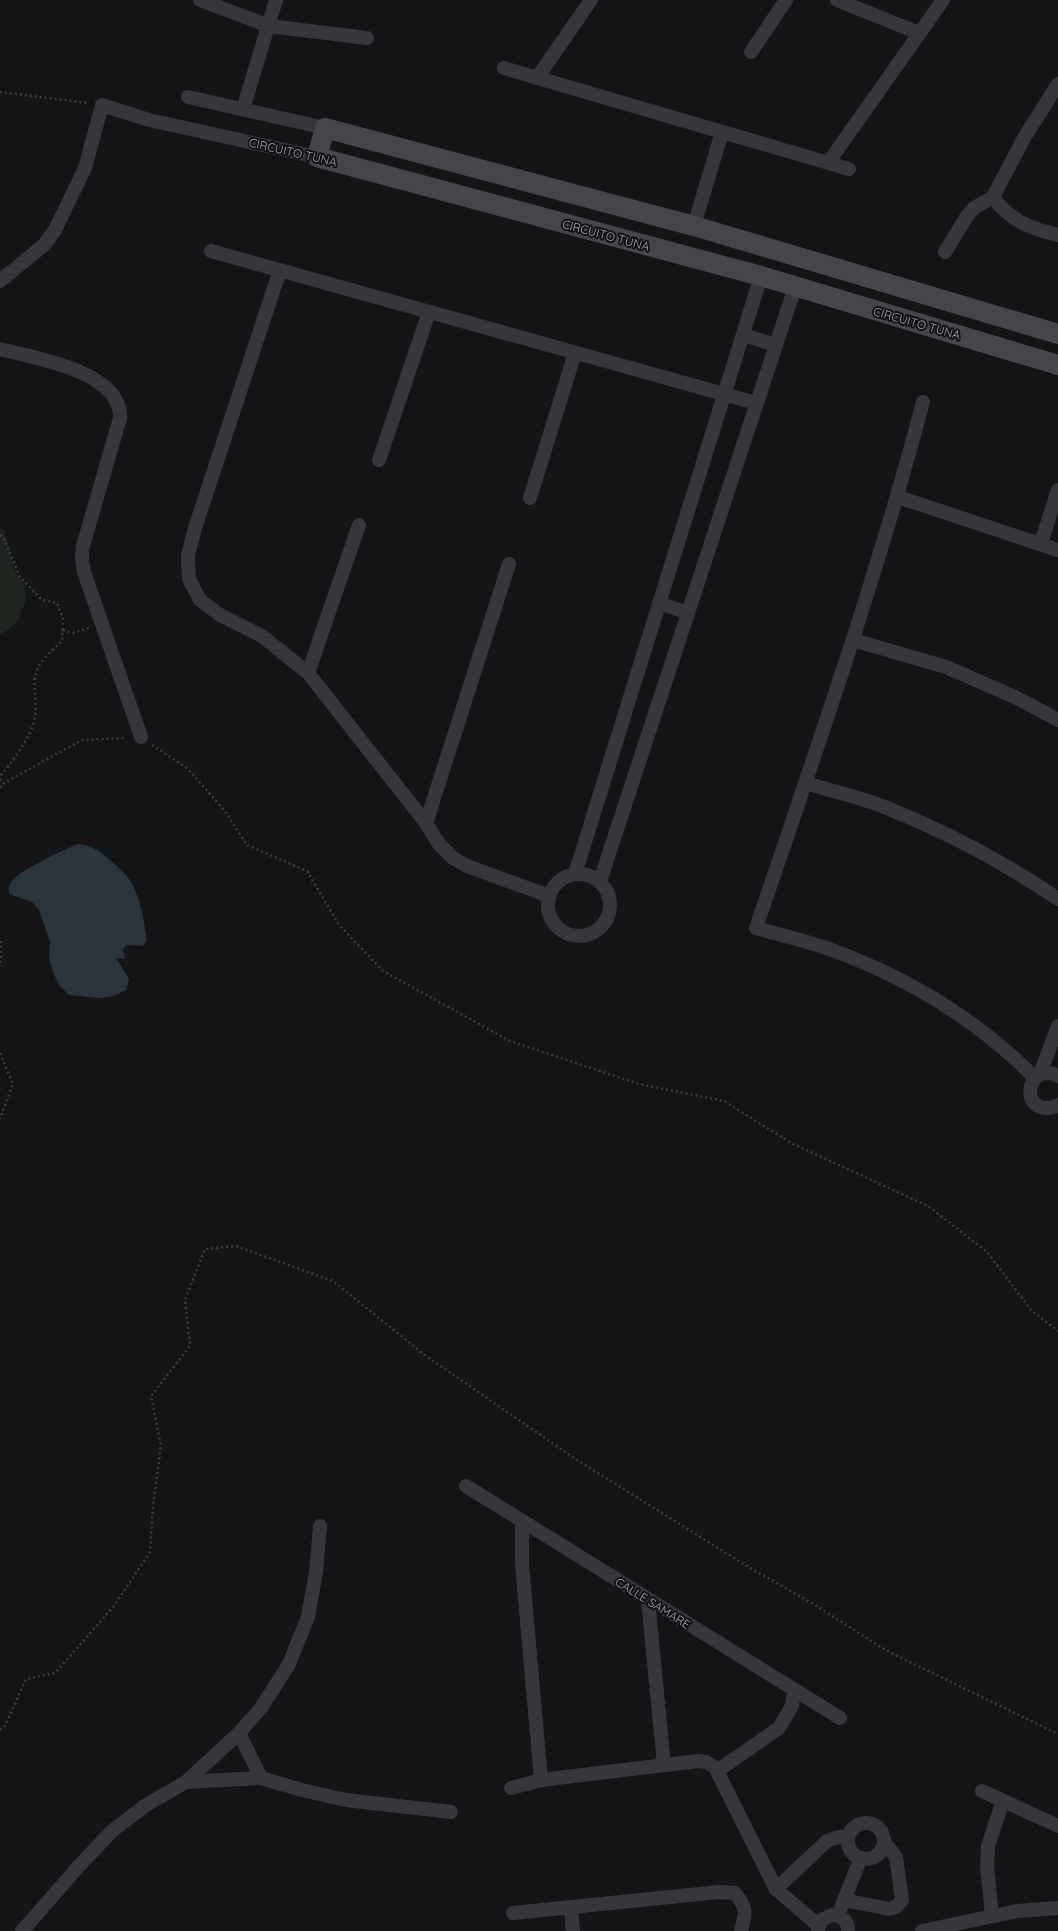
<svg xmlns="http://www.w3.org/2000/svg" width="1058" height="1931" font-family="Quicksand,sans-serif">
  <rect width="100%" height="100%" fill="#151517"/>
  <polygon fill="#1d251e" points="0,527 5,532 13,568 25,586 26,600 17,623 0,635"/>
  <path fill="#2b343b" d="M78 844C92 845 101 852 111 861 116 866 122 870 127 876 140 893 144 920 147 941L143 946 126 945 123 950 125 959 116 958 129 979 126 990 114 996 100 998 69 995 59 985 53 972 49 957 50 942 39 910 32 902 9 894C9 891 9 886 10 884 16 871 64 850 78 844Z"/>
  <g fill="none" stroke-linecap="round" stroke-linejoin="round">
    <g stroke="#3c3e43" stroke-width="2.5" stroke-dasharray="2 3" stroke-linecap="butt">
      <polyline points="0,92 88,103"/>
      <path d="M0 535 4 539 20 577 42 600 57 603 63 618 62 641C52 651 37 662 35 677 33 692 38 706 34 721 31 736 11 764 0 776"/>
      <polyline points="63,630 73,633 89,628"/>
      <polyline points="152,745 188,769 224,810 247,845 307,871 339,925 383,971 510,1041 639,1084 724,1101 791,1143 928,1206 987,1252 1031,1310 1058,1331"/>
      <polyline points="0,779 4,783"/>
      <polyline points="0,788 4,783 82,740 126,738"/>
      <polyline points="0,941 2,954 0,963"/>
      <polyline points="0,1053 13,1084 0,1119"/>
      <polyline points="0,1730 5,1726 26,1679 55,1673 114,1606 150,1552 153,1506 161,1446 151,1396 190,1346 185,1300 205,1249 236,1246 333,1281 426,1356 574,1458 750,1568 815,1605 887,1651 1058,1734"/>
    </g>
    <g stroke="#36373c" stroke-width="14">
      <polyline points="200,0 269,26 367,38"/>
      <polyline points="837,0 919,33"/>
      <polyline points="751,52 786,0"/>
      <polyline points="504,68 849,169"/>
      <polyline points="537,78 591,0"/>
      <polyline points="188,97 325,128"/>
      <polyline points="243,109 276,0"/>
      <polyline points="828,163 943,0"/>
      <path d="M993 197C1009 220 1031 229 1058 235"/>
      <polyline points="694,226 722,132"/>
      <polyline points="211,251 756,403"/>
      <polyline points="945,252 967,216 974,208 993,197 1024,138 1058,84"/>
      <polyline points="280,270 195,528 188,555 189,579 200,600 220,615 262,636 308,673 426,823 439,844 453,858 467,866 549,896"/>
      <polyline points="0,281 44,245 55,230 85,168 102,105 149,120 317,157"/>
      <polyline points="743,335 776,345"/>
      <path d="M0 349C34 358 122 371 120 418L83 546 82 558 84 572 141 737"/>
      <path d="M923 402C876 580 815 754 756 928 781 935 807 941 832 950 908 978 978 1020 1035 1078"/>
      <polyline points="379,460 429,312"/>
      <polyline points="898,497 1058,550"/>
      <polyline points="530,498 575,353"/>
      <polyline points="1041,543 1058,490"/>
      <polyline points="659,603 688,613"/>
      <polyline points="853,640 946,667 1015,697 1058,720"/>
      <polyline points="308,673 359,525"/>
      <path d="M805 783C832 791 861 797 887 808 947 832 1004 862 1058 899"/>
      <polyline points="426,823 509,564"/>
      <circle cx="579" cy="905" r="31"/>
      <polyline points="575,874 761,276"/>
      <polyline points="600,881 795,287"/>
      <polyline points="1040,1074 1058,1026"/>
      <path d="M1058 1076C1029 1061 1019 1107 1046 1108 1051 1108 1055 1107 1058 1105"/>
      <polyline points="466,1486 840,1718"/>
      <polyline points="522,1521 522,1564 541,1780"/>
      <polyline points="648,1600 664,1765"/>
      <polyline points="239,1733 261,1778"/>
      <polyline points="717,1771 779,1728 792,1706 794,1690"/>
      <polyline points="186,1782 261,1778 302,1790 346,1800 451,1812"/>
      <polyline points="511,1788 541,1780 698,1761 706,1762 715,1767 776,1889 819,1926"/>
      <polyline points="982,1791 1058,1826"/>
      <circle cx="866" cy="1841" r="18"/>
      <polyline points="776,1889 827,1841 838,1837 848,1838"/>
      <polyline points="844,1900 889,1909 896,1907 902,1900 896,1857 885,1843"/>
      <polyline points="571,1907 573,1931"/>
      <path d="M513 1913 719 1892 735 1893C747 1908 746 1913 741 1931"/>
      <polyline points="838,1915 861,1858"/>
      <polyline points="992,1916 987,1866 988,1846 1003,1801"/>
      <polyline points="22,1931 79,1866 112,1831 146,1805 186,1782 239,1733 261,1708 289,1664 308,1617 316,1572 320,1526"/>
      <path d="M818 1931 821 1920 832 1915C842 1916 848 1920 848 1931"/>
      <polyline points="922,1931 1017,1911 1058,1908"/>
    </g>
    <polyline stroke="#44464c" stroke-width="20" points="1058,334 694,226 325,128 317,157 761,276 1058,365"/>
  </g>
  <g text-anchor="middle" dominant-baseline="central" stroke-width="4" stroke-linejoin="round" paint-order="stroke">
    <g font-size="12" fill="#a6abb8" stroke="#101012">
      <text transform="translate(293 152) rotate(13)">CIRCUITO TUNA</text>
      <text transform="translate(606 235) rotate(15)">CIRCUITO TUNA</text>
      <text transform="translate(917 323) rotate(16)">CIRCUITO TUNA</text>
      <text transform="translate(653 1603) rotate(32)">CALLE SAMARE</text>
    </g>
  </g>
</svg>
